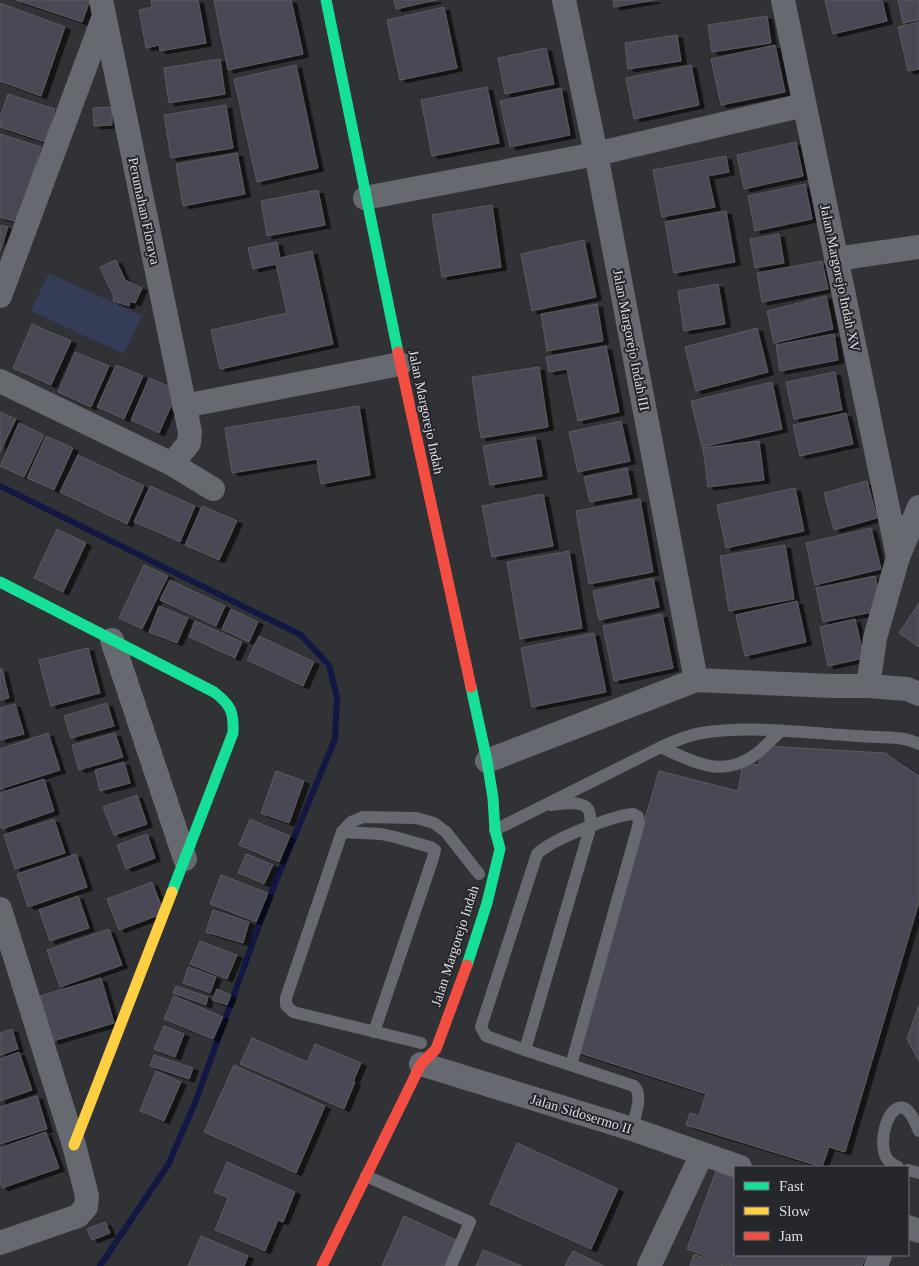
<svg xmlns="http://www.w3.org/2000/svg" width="919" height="1266" font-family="'Times New Roman',serif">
  <defs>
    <filter id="shadow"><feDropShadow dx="5.5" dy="3" stdDeviation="0" flood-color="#0009"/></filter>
  </defs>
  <rect width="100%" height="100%" fill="#313235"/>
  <polygon fill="#353c58" points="49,273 142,316 124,354 31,311"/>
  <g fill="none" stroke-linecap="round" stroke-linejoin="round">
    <polyline stroke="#121843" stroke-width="6" points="0,486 301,635 329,665 337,697 335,739 267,903 195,1103 168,1165 100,1266"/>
  </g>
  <g fill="#484a55" stroke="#5b5b5e" filter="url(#shadow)">
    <polygon points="16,0 90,0 82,22"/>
    <polygon points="151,0 198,0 206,43 160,51 159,45 146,48 139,10 152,7"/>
    <polygon points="214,0 291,0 303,54 228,70"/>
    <polygon points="394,0 436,0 396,9"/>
    <polygon points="613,0 655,0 614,7"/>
    <polygon points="825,0 882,0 887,21 833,34"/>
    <polygon points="898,0 919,0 919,20 903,23"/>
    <polygon points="0,3 65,27 41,96 0,81"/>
    <polygon points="444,7 457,68 400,80 387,20"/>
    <polygon points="767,16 771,43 712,52 708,25"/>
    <polygon points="919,22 919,69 908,71 898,27"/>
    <polygon points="677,35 681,61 628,69 625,43"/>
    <polygon points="775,45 785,92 721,105 711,59"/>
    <polygon points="546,48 554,84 505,94 498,58"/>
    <polygon points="220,59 225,94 169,103 164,68"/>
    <polygon points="296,65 318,168 257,182 234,79"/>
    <polygon points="691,65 699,105 634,119 626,78"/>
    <polygon points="487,87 499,143 432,156 421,100"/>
    <polygon points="561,88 570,135 510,147 500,101"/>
    <polygon points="8,94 55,109 45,142 0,127 0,117"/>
    <polygon points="226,105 233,148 171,158 164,115"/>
    <polygon points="112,107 112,125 94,126 93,108"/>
    <polygon points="0,134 41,147 17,222 0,217"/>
    <polygon points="796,142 803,176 744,189 737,155"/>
    <polygon points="237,153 245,194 183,206 176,164"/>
    <polygon points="726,156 729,172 708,176 715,207 662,217 653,170"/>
    <polygon points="805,184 812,219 755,231 748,196"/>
    <polygon points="318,190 325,225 267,236 261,201"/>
    <polygon points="492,205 501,267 442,277 432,215"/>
    <polygon points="726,211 735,262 674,273 665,222"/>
    <polygon points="0,225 8,227 0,251"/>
    <polygon points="779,234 784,263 755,268 750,239"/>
    <polygon points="584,240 596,297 532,311 521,254"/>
    <polygon points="277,242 280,258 312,251 333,344 220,369 211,330 287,313 276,264 253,269 248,248"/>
    <polygon points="116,260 125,280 142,288 135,303 130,301 129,306 113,301 114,294 112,293 100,267"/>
    <polygon points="822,261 828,289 762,302 757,273"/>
    <polygon points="718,284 725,324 684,331 678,291"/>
    <polygon points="826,296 833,329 774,343 767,311"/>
    <polygon points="597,304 603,341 547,351 541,314"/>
    <polygon points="32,324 71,341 51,385 13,368"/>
    <polygon points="757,328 768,372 696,391 685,347"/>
    <polygon points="834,334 838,360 780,371 776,345"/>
    <polygon points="606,346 619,412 578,421 567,369 549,372 546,357"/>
    <polygon points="75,352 109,366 91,407 58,392"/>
    <polygon points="116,365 143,376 124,419 97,407"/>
    <polygon points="539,367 548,427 481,438 472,377"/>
    <polygon points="835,372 842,410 794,419 786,382"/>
    <polygon points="149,378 178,390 159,433 131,420"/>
    <polygon points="772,382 782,429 702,447 691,401"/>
    <polygon points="359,406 370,475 321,484 317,459 232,473 225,428"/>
    <polygon points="0,412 16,419 0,452"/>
    <polygon points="846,413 853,444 800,456 793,425"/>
    <polygon points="621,421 630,461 578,472 569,432"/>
    <polygon points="19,423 44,435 24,477 0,466"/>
    <polygon points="46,436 73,448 54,490 27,478"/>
    <polygon points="535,437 542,476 490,485 483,446"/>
    <polygon points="759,441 764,480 708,487 703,448"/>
    <polygon points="78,455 144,486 127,524 60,492"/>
    <polygon points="627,468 632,494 590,502 584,477"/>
    <polygon points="867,481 877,518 834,530 824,493"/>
    <polygon points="150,486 195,506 180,542 134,522"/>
    <polygon points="795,488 804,531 726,548 717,505"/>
    <polygon points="543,494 553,546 492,557 482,506"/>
    <polygon points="640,499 653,572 589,584 576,511"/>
    <polygon points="202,506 237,521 219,560 185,545"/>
    <polygon points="871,528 881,569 815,585 806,543"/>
    <polygon points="57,529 86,543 63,592 34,578"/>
    <polygon points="785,545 794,599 729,611 720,556"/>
    <polygon points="569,551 582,628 520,639 507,562"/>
    <polygon points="144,565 168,576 142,629 119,618"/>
    <polygon points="875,576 882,610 823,622 816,588"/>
    <polygon points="653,578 659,607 599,620 593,591"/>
    <polygon points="170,580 225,606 216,626 160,600"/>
    <polygon points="797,601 806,642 745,656 736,615"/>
    <polygon points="919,603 919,647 899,633"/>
    <polygon points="159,606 188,618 177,643 149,632"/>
    <polygon points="231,609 258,622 249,642 222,629"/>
    <polygon points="662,614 673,668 614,681 603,626"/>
    <polygon points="855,619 864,658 828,666 820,627"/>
    <polygon points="195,621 242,642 235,658 189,637"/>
    <polygon points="594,633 606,692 532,707 521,648"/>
    <polygon points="259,636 314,662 303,686 247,660"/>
    <polygon points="88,648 100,693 51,706 39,660"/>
    <polygon points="0,669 2,669 9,698 0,700"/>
    <polygon points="107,703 114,726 71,738 64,716"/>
    <polygon points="15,704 24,734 0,740 0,708"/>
    <polygon points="48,733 60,770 0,789 0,749"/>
    <polygon points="115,733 123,757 79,770 72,745"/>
    <polygon points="765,746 885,753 919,776 919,902 845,1152 829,1147 822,1167 686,1125 690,1113 699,1116 706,1094 577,1052 659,771 738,791 743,763 758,765"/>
    <polygon points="124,762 130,783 100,791 95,770"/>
    <polygon points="276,771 304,781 289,823 261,813"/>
    <polygon points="44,779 54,811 2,829 0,824 0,793"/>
    <polygon points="137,795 147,824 114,835 103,807"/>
    <polygon points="54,819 65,853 15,869 4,835"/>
    <polygon points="250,819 290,836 279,862 239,845"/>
    <polygon points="147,834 155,858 126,869 117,845"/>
    <polygon points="76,854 87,887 28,907 17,874"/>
    <polygon points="246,854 273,865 264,884 238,873"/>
    <polygon points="221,875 268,893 256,922 210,904"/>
    <polygon points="152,882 164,913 119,930 107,899"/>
    <polygon points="78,896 89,928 50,941 39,910"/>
    <polygon points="213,910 249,922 243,943 206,932"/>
    <polygon points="109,929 122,965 60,987 47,950"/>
    <polygon points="200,941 237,955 227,979 190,964"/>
    <polygon points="188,967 216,977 210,993 183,983"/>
    <polygon points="101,978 114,1023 53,1041 40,996"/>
    <polygon points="176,986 208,997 206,1005 173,993"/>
    <polygon points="217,989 231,995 227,1005 212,1000"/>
    <polygon points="174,996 223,1017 213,1039 164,1019"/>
    <polygon points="919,1005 919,1061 907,1039"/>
    <polygon points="164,1026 184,1034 175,1057 154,1049"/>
    <polygon points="12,1029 18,1049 0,1055 0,1033"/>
    <polygon points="252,1038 307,1062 315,1044 361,1063 353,1082 355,1082 344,1109 240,1064"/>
    <polygon points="19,1052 32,1090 0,1101 0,1059"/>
    <polygon points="154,1055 193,1068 189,1079 150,1066"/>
    <polygon points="234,1065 325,1106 296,1173 204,1132"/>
    <polygon points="156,1071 181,1082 164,1121 140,1111"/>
    <polygon points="37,1096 47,1129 0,1144 0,1107"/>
    <polygon points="46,1132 59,1168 2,1188 0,1182 0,1148"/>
    <polygon points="517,1143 618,1189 591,1249 490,1204"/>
    <polygon points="227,1162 295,1192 283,1222 278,1220 265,1251 215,1230 228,1198 214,1192"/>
    <polygon points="716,1171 735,1179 735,1255 866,1255 862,1266 731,1266 687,1249"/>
    <polygon points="404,1216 456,1240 444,1266 382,1266"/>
    <polygon points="105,1222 110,1233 92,1240 87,1229"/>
    <polygon points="201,1236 248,1256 244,1266 188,1266"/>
    <polygon points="483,1250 522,1266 476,1266"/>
    <polygon points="573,1251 604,1266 565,1266"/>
    <polygon points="694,1254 727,1266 690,1266"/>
  </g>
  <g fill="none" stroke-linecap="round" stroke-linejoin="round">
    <g stroke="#676971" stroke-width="12">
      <path d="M661 747C690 761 720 777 750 758 761 752 770 740 780 732"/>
      <path d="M495 830 661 747C674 741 686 736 701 733 752 725 807 733 858 736 877 738 902 735 919 744"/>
      <polyline points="342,832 381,834 395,837 430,847 435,850 433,858 374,1032"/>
      <polyline points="421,1043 293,1012 286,1005 286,998 342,832 351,822 363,817 416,818 434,823 446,832 479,874"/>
      <path d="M525 1050 591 825C590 820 591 813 588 809 582 800 560 804 551 805"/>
      <path d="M571 1065 639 823 638 817 633 814C612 816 552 839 537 854L481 1027 486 1036 525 1050 634 1086C644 1096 634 1117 632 1129"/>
      <path d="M898 1167C895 1165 890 1163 888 1160 875 1144 890 1096 907 1110 913 1115 916 1125 919 1131"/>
      <polyline points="908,1170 919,1173"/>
      <polyline points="366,1176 470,1222 451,1266"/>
    </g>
    <g stroke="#676971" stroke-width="24">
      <polyline points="101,0 190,432 189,443 172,464"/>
      <polyline points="564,0 596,154 696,680"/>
      <polyline points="783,0 898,557"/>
      <polyline points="365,198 596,154 804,105"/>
      <polyline points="836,259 919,247"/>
      <polyline points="0,296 104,16"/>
      <polyline points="0,381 172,464 213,489"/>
      <polyline points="184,406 400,364"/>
      <polyline points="112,640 185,859"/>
      <polyline points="868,686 875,638 898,557 919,507"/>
      <polyline points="487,761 696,680 833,686 868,686 907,689 919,694"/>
      <polyline points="0,909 74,1145 87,1196 86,1207 78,1216 0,1243"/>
      <polyline points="421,1064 632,1129 740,1167"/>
      <polyline points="908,1227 919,1231"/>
      <polyline points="649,1266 702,1154"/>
      <polyline points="876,1266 880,1255"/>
    </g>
    <g stroke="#16e098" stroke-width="11">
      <polyline points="326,0 398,352"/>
      <path d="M0 582 214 692C231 705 234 712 233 733L172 892"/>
      <polyline points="467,965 487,903 500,849 495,830 493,798 487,761 471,687"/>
    </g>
    <polyline stroke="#ffcf43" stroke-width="11" points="74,1145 172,892"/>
    <g stroke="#f24e42" stroke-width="11">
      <polyline points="398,352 471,687"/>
      <polyline points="322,1266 421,1064 436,1049 467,965"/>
    </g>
  </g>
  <g text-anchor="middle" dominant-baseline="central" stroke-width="4" stroke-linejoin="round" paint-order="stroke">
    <g font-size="14" fill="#dedfe2" stroke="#26272c">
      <text transform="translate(144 211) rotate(78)">Perumahan Floraya</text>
      <text transform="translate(840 278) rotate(78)">Jalan Margorejo Indah XV</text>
      <text transform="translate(631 340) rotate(79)">Jalan Margorejo Indah III</text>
      <text transform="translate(426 412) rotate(78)">Jalan Margorejo Indah</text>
      <text transform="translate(455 946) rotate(-72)">Jalan Margorejo Indah</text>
      <text transform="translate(581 1114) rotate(17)">Jalan Sidosermo II</text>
    </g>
  </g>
  <rect x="734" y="1166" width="175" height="90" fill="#26272c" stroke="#707175"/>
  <rect x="744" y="1182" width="25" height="8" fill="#16e098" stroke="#707175"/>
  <text x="779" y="1191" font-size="15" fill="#dedfe2">Fast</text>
  <rect x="744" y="1207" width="25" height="8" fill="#ffcf43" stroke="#707175"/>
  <text x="779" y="1216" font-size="15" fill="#dedfe2">Slow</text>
  <rect x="744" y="1232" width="25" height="8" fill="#f24e42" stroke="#707175"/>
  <text x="779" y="1241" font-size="15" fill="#dedfe2">Jam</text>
</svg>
